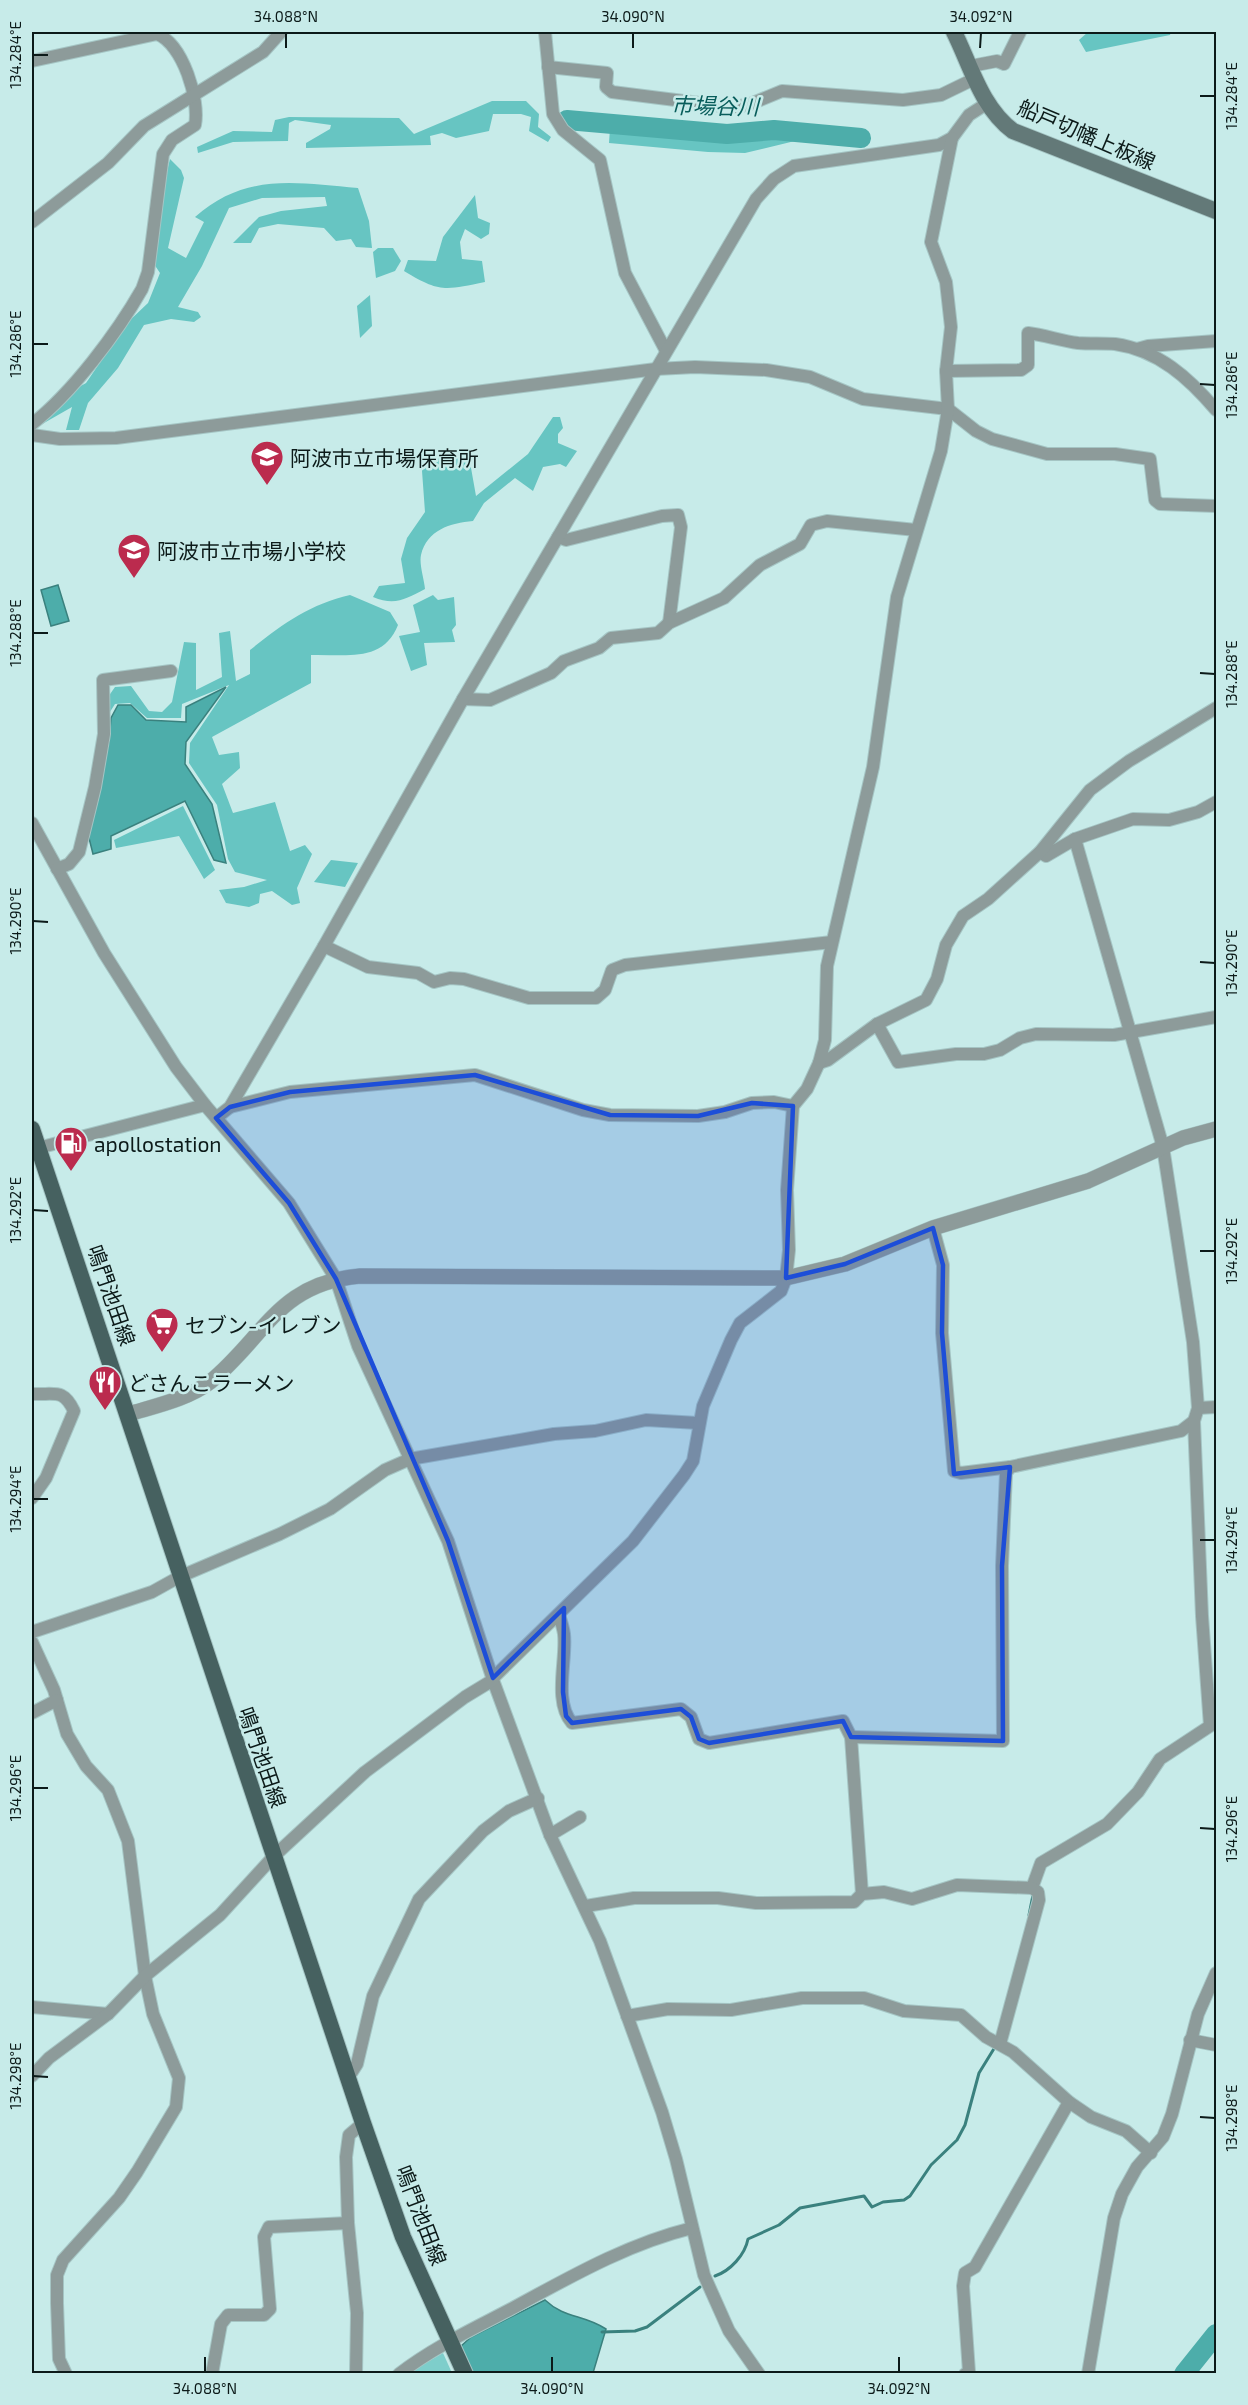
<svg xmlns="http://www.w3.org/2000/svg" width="1248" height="2405" font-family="'Exo 2','Noto Sans JP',sans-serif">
  <rect width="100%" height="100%" fill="#c7ebe9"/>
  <polygon fill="#7ececb" points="443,2353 452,2373 406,2374"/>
  <g fill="#67c5c2">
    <polygon points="1088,32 1171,32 1170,35 1086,52 1079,40"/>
    <polygon points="492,101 526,101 539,114 538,127 551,137 548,142 529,131 531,117 521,114 493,114 489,131 456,138 442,133 430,136 431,145 306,148 306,143 330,129 331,125 295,120 289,123 288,141 233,142 198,153 197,147 233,131 272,132 275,120 289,117 399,118 414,134"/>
    <polygon points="610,128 725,139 773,134 799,136 799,140 745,153 708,152 609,143"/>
    <path d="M170 159 181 170 184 178 168 248 186 258 204 222 195 217C246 172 296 183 358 188L369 221 372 248 356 247 351 239 336 241 324 228 278 224 259 228 251 243H233L259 217 281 211 327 206 325 197 262 198 229 208 202 266 178 307 198 312 201 317 194 322 171 319 144 325 118 368 88 403 79 430H66L72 407 37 427 72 391 86 383 127 323 148 303 160 273 154 264 164 183Z"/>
    <path d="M475 195 478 218 490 223 489 234 481 239 465 229 460 242 462 259 482 261 485 282C445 290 440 293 404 271L408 260 436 261 443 237Z"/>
    <polygon points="378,248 393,248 401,261 395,271 376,278 373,252"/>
    <polygon points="370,295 372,326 360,338 357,306"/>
    <path d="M553 417H560L563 428 558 434V443L577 451 566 467 560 464 543 467 533 491 515 478 484 503 473 521C450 523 427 530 421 555 419 564 424 579 425 589 406 599 395 606 373 597L379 586 405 583 401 559 407 538 425 512 421 457 468 451 476 496 528 454Z"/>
    <path d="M350 595 390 612 398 625C383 663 346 654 311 655V683L212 737 219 755 239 752 240 768 222 784 233 813 275 802 290 851 305 845 312 854 297 888 300 903 292 905 272 891 260 894 259 903 249 907 226 903 219 890 244 887 267 880 235 872 228 859 217 805 189 763 190 743 229 685 182 704 181 718H147L130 703 115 704 108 715V697L115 687 131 686 149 711 162 712 172 702 184 642 196 643V690L222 677 219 633 230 631 236 681 250 674V650C281 625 310 604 350 595Z"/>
    <polygon points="433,595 438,600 454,597 456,625 452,630 455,642 424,643 427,665 411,671 399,636 420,632 413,605"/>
    <polygon points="183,806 215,870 204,879 179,836 116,848 114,840"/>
    <polygon points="331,860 358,863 345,887 314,882"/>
  </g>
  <g fill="#4dadaa" stroke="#3a817e" stroke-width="1.5">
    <polygon points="58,585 69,621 51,626 41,590"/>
    <polygon points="226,687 186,742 185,764 212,804 226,863 214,860 185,801 111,836 111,849 93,854 88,834 109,741 111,718 118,705 131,705 146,720 186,722 186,707"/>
    <path d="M545 2300C565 2319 583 2314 606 2329L593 2373H472L460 2347 471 2337Z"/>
  </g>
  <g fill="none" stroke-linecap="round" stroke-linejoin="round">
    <g stroke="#3a817e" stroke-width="3">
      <polyline points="1029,1915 1033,1895"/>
      <path d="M715 2276C730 2271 745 2255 748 2239L779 2225 800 2208 864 2196 872 2207 883 2202 904 2200 910 2196 931 2165 957 2140 965 2125 979 2073 995 2047"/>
      <polyline points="602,2332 635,2331 647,2327 700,2287"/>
    </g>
    <g stroke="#4dadaa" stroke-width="20">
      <polyline points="567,120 727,134 774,130 861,138"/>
      <polyline points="1184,2374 1216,2334"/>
    </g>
    <defs>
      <g id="minor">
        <polyline points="545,32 553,114 563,130 600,160 625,273 666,351"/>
        <path d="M32 61 157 34C183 44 200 100 195 125L172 140 163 154 148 272 142 289C117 333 72 393 32 424"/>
        <polyline points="971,66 997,61 1004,64 1020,32"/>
        <polyline points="548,67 607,73 606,87 612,92 731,107 748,105 782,91 903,100 941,95 976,78"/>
        <polyline points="32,222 108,163 144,126 263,52 281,32"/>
        <polyline points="1137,349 1148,346 1216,341"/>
        <path d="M946 371 1021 370 1028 365V333C1045 335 1061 341 1078 343 1090 344 1103 343 1115 344 1158 350 1189 378 1216 410"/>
        <polyline points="32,435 60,439 116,438 656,369 695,367 766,370 810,377 863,399 948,409 976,431 992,439 1047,454 1115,454 1150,459 1155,500 1160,504 1216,506"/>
        <polyline points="558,537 566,540 662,516 678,515 681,527 669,623"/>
        <polyline points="463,699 490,700 551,673 564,661 599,648 611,638 658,633 669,623 724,598 760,565 800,544 811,525 827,521 916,530"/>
        <polyline points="32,823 104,953 176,1067 205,1105 289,1203 336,1279 358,1346 448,1541 493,1680 550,1835 600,1941 662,2112 676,2159 704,2275 729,2331 759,2374"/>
        <polyline points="1040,852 1046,856 1075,839 1133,819 1169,820 1198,812 1216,802"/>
        <polyline points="57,869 69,864 79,852 95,787 104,734 103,680 171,671"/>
        <polyline points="324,946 368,967 418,973 434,982 450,978 464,979 529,998 596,998 605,990 612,970 625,965 832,942"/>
        <polyline points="877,1024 898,1062 956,1054 984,1054 1000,1050 1020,1038 1036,1034 1114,1035 1216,1017"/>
        <polyline points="819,1063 828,1060 877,1024 926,1000 937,979 946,945 963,916 988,899 1040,852 1090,790 1129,761 1216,708"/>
        <polyline points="230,1107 290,1092 475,1075 583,1110 610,1115 698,1116 725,1112 752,1103 774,1102 793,1106"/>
        <polyline points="216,1118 230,1107 324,946 463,699 756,199 774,179 794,166 939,145 952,138 969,115 986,104"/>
        <polyline points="38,1148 205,1105"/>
        <polyline points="933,1228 943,1265 942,1333 954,1471 961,1473 1010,1467 1181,1431 1194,1421"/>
        <path d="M32 1394C55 1395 63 1388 74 1411L46 1478 32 1498"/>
        <polyline points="1198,1408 1216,1407"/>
        <path d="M559 1615C561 1621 563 1627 564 1634 567 1660 553 1701 572 1723L681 1709 691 1717 699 1739 709 1743 843 1721 851 1737 862 1894"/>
        <polyline points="32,1632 152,1592 179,1577 280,1534 330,1509 385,1470 410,1459 554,1434 595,1431 646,1420 698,1423"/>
        <polyline points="32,1642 54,1690 67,1734 86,1766 108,1790 128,1841 145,1976 153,2014 179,2078 176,2107 137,2172 119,2198 63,2260 57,2275 57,2303 59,2359 66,2374"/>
        <polyline points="493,1678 633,1541 684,1475 693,1461 703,1406 731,1340 740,1323 781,1291 786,1278 789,1250 787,1190 793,1106 807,1089 819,1063 825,1040 827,966 873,767 897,597 941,451 948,409 946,371 951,327 946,282 931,242 952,138"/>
        <polyline points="32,1713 57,1700"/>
        <polyline points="851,1737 1003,1741 1002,1566 1006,1473 1010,1467"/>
        <polyline points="550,1835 580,1817"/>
        <polyline points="1032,1888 1041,1863 1107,1824 1138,1792 1160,1759 1210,1726 1202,1616 1194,1421 1198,1408 1193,1342 1163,1147 1075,839"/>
        <polyline points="586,1906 634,1898 718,1898 756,1903 854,1902 862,1894 884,1892 912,1899 957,1885 1032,1888 1038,1892 1039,1900 1000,2044"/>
        <polyline points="32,2007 108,2014"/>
        <polyline points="627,2016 668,2009 731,2010 802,1998 864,1998 904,2011 961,2015 986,2037 1013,2052 1069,2102 1091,2117 1126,2131 1151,2153"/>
        <polyline points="1190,2040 1216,2045"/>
        <polyline points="32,2076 49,2058 108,2014 145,1976 220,1915 273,1857 365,1772 465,1697 493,1680"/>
        <polyline points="348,2078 357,2064 373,1996 419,1899 483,1831 509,1811 538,1798"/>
        <polyline points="212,2374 221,2324 228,2315 264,2315 270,2309 264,2237 269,2227 348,2223"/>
        <polyline points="356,2374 357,2313 348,2223 346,2157 349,2135 363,2123"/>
        <path d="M399 2374C434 2347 473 2329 511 2309 570 2277 627 2244 692 2228"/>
        <polyline points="965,2374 969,2372 963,2286 965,2273 975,2267 1069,2102"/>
        <polyline points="1088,2374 1114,2218 1122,2194 1137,2167 1163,2137 1172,2114 1198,2014 1216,1973"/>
      </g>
      <path id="tertiary" d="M129 1414C155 1406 188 1399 210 1382 265 1337 278 1283 360 1276L786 1278 845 1264 933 1228 1088 1181 1183 1138 1216 1129"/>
      <path id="secondary" d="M954 32C971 66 981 107 1013 131L1216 211"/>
      <polyline id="primary" points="32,1129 363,2123 403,2237 465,2374"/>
    </defs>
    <use href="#minor" stroke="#a5c5c4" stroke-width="14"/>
    <use href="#tertiary" stroke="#a5c5c4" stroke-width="16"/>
    <use href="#secondary" stroke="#a5c5c4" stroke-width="18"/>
    <use href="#primary" stroke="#a5c5c4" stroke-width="18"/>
    <use href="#minor" stroke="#8d9b9a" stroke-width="12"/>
    <use href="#tertiary" stroke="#8d9b9a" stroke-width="15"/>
    <use href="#secondary" stroke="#637978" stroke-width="16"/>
    <use href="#primary" stroke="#466160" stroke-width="16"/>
  </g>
  <path fill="#1d4ed8" fill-opacity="0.2" stroke="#1d4ed8" stroke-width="4.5" stroke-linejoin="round" d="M475 1075 610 1115 698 1116 752 1103 793 1106 786 1278 845 1264 933 1228 943 1265 942 1333 954 1474 1010 1467 1002 1566 1003 1741 851 1737 843 1721 709 1743 699 1739 691 1717 681 1709 572 1723 566 1716 563 1692 564 1608 493 1678 448 1541 336 1279 289 1203 216 1118 230 1107 290 1092Z"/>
  <path fill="none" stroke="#0c1a19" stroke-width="2" d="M286 48V33M633 48V33M980 48 981 33M33 55H48M1200 96H1215M33 344H48M1200 384 1215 385M33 633H48M1200 673 1215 674M33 921 48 922M1200 962 1215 963M33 1210 48 1211M1200 1251H1215M33 1499H48M1200 1540H1215M33 1788H48M1200 1828 1215 1829M33 2076 48 2077M1200 2117 1215 2118M205 2372V2357M552 2372V2357M899 2372V2357"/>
  <defs>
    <symbol id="school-pin" viewBox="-11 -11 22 30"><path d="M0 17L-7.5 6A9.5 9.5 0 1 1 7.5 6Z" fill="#bb2b4e" stroke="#c7ebe9"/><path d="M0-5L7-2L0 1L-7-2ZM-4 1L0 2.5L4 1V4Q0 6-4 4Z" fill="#fff"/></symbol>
    <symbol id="fuel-pin" viewBox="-11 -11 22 30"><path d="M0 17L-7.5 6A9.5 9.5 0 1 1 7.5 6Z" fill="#bb2b4e" stroke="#c7ebe9"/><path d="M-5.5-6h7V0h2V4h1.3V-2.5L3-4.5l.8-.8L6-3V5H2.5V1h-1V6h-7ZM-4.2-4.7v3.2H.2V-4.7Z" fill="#fff"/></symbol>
    <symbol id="supermarket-pin" viewBox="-11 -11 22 30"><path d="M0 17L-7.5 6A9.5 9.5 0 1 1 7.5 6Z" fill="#bb2b4e" stroke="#c7ebe9"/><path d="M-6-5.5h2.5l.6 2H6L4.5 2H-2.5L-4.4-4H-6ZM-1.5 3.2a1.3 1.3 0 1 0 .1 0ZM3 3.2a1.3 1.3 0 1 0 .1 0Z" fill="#fff"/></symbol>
    <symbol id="restaurant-pin" viewBox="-11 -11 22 30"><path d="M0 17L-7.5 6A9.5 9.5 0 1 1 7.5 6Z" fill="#bb2b4e" stroke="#c7ebe9"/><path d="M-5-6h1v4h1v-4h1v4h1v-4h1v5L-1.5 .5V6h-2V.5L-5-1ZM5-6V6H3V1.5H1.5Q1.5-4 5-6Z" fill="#fff"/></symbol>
  </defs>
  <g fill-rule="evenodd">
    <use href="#school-pin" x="248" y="438" width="38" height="52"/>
    <use href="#school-pin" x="115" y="531" width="38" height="52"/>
    <use href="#fuel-pin" x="52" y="1124" width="38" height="52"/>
    <use href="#supermarket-pin" x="143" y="1305" width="38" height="52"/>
    <use href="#restaurant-pin" x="86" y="1363" width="38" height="52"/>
  </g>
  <g text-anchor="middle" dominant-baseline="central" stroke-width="5" stroke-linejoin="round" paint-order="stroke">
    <g font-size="21" fill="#0c1a19" stroke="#c7ebe9">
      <text transform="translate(1087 134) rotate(23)">船戸切幡上板線</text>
      <text transform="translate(112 1295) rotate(71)">鳴門池田線</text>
      <text transform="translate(263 1757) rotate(71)">鳴門池田線</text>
      <text transform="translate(422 2215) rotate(69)">鳴門池田線</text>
    </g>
    <g font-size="21" fill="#0c1a19" stroke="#c7ebe9" text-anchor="start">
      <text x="290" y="457">阿波市立市場保育所</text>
      <text x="157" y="550">阿波市立市場小学校</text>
      <text x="94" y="1143">apollostation</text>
      <text x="185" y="1324">セブン-イレブン</text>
      <text x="128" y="1382">どさんこラーメン</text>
    </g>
    <g font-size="22" font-style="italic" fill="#085d5b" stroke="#c7ebe9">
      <text transform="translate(715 105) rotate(1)">市場谷川</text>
    </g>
  </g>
  <rect width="1248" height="2405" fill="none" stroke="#c7ebe9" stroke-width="66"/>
  <rect x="33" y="33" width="1182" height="2339" fill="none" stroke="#0c1a19" stroke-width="2"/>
  <g font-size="15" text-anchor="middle" fill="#0c1a19">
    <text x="286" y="22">34.088°N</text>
    <text x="633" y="22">34.090°N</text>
    <text x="981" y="22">34.092°N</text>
    <text transform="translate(16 55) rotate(-90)" y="5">134.284°E</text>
    <text transform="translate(1232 96) rotate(-90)" y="5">134.284°E</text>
    <text transform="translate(16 344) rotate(-90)" y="5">134.286°E</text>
    <text transform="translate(1232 385) rotate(-90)" y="5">134.286°E</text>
    <text transform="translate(16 633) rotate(-90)" y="5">134.288°E</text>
    <text transform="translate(1232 674) rotate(-90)" y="5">134.288°E</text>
    <text transform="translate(16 921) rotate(-90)" y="5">134.290°E</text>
    <text transform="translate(1232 963) rotate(-90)" y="5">134.290°E</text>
    <text transform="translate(16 1210) rotate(-90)" y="5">134.292°E</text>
    <text transform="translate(1232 1251) rotate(-90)" y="5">134.292°E</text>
    <text transform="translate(16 1499) rotate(-90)" y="5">134.294°E</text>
    <text transform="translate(1232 1540) rotate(-90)" y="5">134.294°E</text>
    <text transform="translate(16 1788) rotate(-90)" y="5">134.296°E</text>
    <text transform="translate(1232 1829) rotate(-90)" y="5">134.296°E</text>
    <text transform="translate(16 2076) rotate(-90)" y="5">134.298°E</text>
    <text transform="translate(1232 2118) rotate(-90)" y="5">134.298°E</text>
    <text x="205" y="2394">34.088°N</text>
    <text x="552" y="2394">34.090°N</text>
    <text x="899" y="2394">34.092°N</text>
  </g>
</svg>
